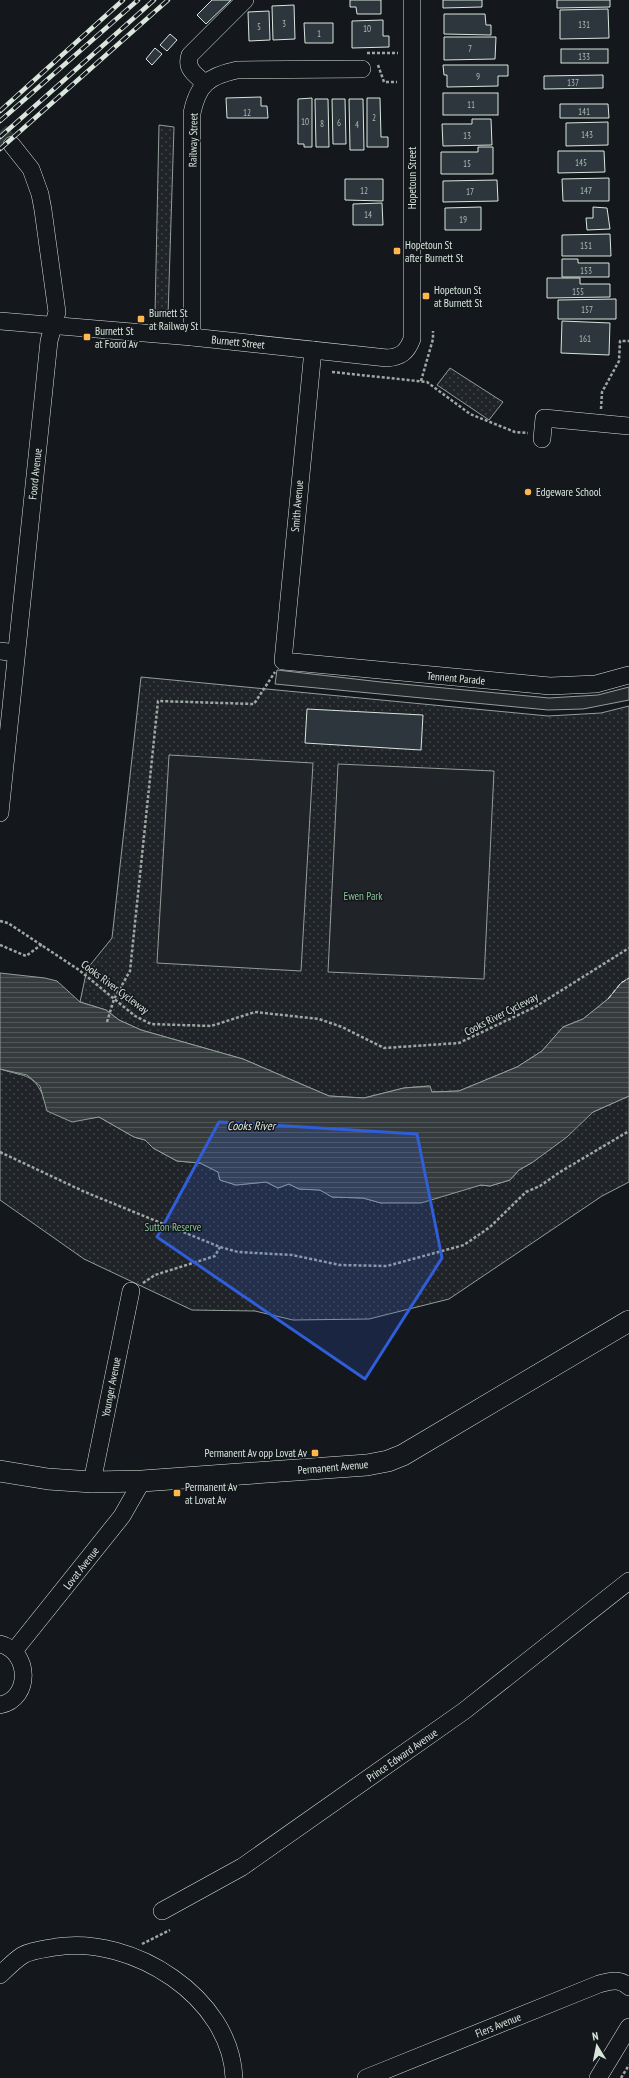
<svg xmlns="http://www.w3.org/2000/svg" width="629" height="2078" font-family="'PT Sans Narrow',sans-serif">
  <defs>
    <pattern id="green-dots" width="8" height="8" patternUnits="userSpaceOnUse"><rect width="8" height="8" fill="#202428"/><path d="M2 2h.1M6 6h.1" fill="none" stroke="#404447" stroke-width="1.8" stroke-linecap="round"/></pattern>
    <pattern id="water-rules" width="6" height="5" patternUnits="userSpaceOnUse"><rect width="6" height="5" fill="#363b3e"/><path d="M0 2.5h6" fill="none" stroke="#525759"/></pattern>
  </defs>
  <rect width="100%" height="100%" fill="#14181c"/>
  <g fill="url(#green-dots)" stroke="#939e99">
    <polygon points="159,125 174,127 168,316 155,314"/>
    <polygon points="450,368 503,402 489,420 437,385"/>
    <polygon points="141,677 548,716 601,713 629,706 629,978 621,983 608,999 583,1019 563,1027 542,1051 517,1067 459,1091 431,1092 429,1086 404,1088 364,1098 329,1096 243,1059 141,1030 119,1020 106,1010 80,1002 87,969 112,938"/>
    <path d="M0 1069C28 1078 34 1072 46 1103L87 1118 99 1117 134 1137 145 1140 153 1148 177 1161 200 1163 218 1172 220 1180 236 1185 266 1182 278 1188 289 1184 299 1189 320 1190 332 1197 363 1198 381 1203 481 1185 490 1186 510 1180 519 1170 533 1162 593 1112 629 1096V1182L602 1196 449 1299 369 1319 293 1320 255 1311 192 1310 84 1259 0 1200Z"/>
  </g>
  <g fill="#202428" stroke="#939e99">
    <polygon points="169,755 313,763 301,971 157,963"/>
    <polygon points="338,764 494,771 484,979 328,972"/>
  </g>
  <polygon fill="#24282b" stroke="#939e99" points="277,670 381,682 549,698 598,695 629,687 629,700 583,709 548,710 275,684"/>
  <polygon fill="url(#water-rules)" stroke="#939e99" points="0,973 45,978 57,981 80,1002 106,1010 119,1020 141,1030 243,1059 329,1096 364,1098 404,1088 430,1086 432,1092 459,1091 517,1067 542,1051 563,1027 583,1019 608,999 621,983 629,978 629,1096 593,1112 567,1137 533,1162 519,1170 510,1180 490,1186 481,1185 421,1203 381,1203 363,1198 332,1197 320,1190 299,1189 289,1184 278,1188 266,1182 236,1185 220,1180 218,1172 200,1163 177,1161 153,1148 145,1140 134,1137 99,1117 72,1122 47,1111 40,1086 27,1075 0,1069"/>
  <g fill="#2c363c" stroke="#d8e6dc">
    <polygon points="212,0 231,0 206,24 197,15"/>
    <polygon points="350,0 381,0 381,14 357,14 356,7 350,7"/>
    <polygon points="443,0 482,0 482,7 443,8"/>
    <polygon points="557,0 610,0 610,7 557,8"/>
    <polygon points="294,5 295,39 273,40 272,6"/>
    <polygon points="608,9 609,38 560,39 560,10"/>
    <polygon points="269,11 270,40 249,41 248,12"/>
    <polygon points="444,14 485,14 486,25 491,25 491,35 444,34"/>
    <polygon points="383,20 383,36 389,36 389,47 352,48 352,21"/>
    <polygon points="304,23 333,23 333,43 305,43"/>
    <polygon points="170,34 177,40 167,51 160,45"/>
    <polygon points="444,37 496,37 495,59 444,60"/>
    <polygon points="155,48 162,54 152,65 146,59"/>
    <rect x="561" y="49" width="47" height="14"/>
    <polygon points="443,65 508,65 508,76 498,76 498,86 447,87 447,75 444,75"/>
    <polygon points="603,75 603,88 544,89 544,76"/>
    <rect x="443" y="93" width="55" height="22"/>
    <polygon points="261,97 261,106 267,106 268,118 227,118 226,98"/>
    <polygon points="312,98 312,147 304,147 304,144 298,144 298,99"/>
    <polygon points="367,98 380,98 381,137 388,137 388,147 367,147"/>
    <polygon points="315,99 328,99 329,147 316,147"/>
    <polygon points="332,99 345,99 346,144 333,144"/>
    <polygon points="349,99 363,99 364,150 350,150"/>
    <polygon points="560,104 608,104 609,118 560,118"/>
    <polygon points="472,119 491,119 492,145 443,146 442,124 472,124"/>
    <polygon points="608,122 608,145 566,146 566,123"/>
    <polygon points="478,147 493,147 493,174 441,174 441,152 478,152"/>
    <polygon points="558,151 604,151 605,172 558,173"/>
    <polygon points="609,178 609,201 563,201 562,179"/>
    <polygon points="345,179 383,179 383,201 345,200"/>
    <polygon points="497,180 498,201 443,202 443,181"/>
    <polygon points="382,203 383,225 353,225 353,204"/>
    <polygon points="481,207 481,230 445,230 445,208"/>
    <polygon points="593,207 607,208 610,229 587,230 586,218 593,218"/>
    <polygon points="610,234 611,256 562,256 562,235"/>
    <polygon points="562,259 578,259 578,263 609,263 609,277 562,277"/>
    <polygon points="547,278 580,278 580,284 610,284 610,297 547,298"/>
    <polygon points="616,299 616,319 558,319 558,300"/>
    <polygon points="562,321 610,323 609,355 561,353"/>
    <polygon points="307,709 423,715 421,750 305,743"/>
  </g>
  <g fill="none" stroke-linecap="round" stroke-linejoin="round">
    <polyline stroke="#313739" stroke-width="17" stroke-dasharray="17 8" stroke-linecap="butt" points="0,131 12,145"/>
    <defs>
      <g id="minor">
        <path d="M205 83C195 75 185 68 190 55L245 0"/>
        <path d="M0 321 192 337 387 358C401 357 407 352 412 339V0"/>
        <path d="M192 337V113C198 84 209 76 237 70L362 69"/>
        <polyline points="313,350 283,661 550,686 596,684 629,675"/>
        <polyline points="542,439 544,418 629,426"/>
        <polyline points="0,651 16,653"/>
        <polyline points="0,813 49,341 57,312 43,210 40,194 31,169 12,145"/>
        <polyline points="92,1482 131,1291"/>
        <path d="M0 1644C30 1651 32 1699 0 1705"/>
        <polyline points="14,1651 122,1516 142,1481"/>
        <polyline points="162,1911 242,1867 464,1711 629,1581"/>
        <path d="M0 1975C7 1968 15 1960 23 1955 33 1950 45 1949 56 1947 132 1935 231 1997 234 2078"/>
        <path d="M366 2078 599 1984C610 1981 620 1978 629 1987"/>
        <polyline points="598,2078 629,2027"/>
      </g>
      <polyline id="major" points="0,1471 48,1479 92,1482 142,1481 367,1465 388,1461 403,1455 629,1321"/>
    </defs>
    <use href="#minor" stroke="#d8e6dc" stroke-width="18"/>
    <use href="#major" stroke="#d8e6dc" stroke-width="22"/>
    <g stroke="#9da8a2" stroke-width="2.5" stroke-dasharray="3 2" stroke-linecap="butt">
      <polyline points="367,53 398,53"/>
      <polyline points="378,65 384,82 397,82"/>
      <polyline points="332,372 427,382 470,414 515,432 528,433"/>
      <polyline points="421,381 433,339 433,331"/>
      <polyline points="601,409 602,392 619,361 620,341 629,341"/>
      <polyline points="0,921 8,923 79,970 135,1016 151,1024 211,1026 255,1012 319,1019 342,1027 384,1048 459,1043 535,1007 629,948"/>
      <polyline points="0,945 26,956 42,944"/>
      <polyline points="107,1022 114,999 130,971 158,701 254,704 275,672"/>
      <polyline points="0,1152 85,1192 220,1247 238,1252 292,1255 340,1265 387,1266 464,1245 490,1227 526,1192 540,1186 560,1172 629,1131"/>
      <polyline points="143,1283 155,1275 215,1256 220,1247"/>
      <polyline points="142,1944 170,1930"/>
      <polyline points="621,2078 629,2065"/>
    </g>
    <use href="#minor" stroke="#14181c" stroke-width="17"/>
    <use href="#major" stroke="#14181c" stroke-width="21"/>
    <defs>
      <g id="rail">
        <polyline points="0,111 123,0"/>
        <polyline points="0,121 138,0"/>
        <polyline points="0,137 154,0"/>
        <polyline points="0,149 168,0"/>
      </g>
    </defs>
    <use href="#rail" stroke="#d8e6dc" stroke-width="4.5"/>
    <use href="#rail" stroke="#14181c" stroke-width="3" stroke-dasharray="9" stroke-linecap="butt"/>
    <polyline stroke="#d8e6dc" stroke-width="1" stroke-dasharray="5 2" stroke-linecap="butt" points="608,999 621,983 629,978"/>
  </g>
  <path fill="#305dd8" fill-opacity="0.2" stroke="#305dd8" stroke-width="3" stroke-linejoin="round" d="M219 1122 417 1134 442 1258 365 1379 157 1237Z"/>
  <g fill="#ffb74d" stroke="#14181c" stroke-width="1.5">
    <rect x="393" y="247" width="8" height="8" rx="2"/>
    <rect x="422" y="292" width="8" height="8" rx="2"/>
    <rect x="137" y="315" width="8" height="8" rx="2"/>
    <rect x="83" y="333" width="8" height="8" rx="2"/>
    <circle cx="528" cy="492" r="4"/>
    <rect x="311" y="1449" width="8" height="8" rx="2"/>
    <rect x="173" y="1489" width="8" height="8" rx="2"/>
  </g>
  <g text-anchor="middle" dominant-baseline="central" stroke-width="3" stroke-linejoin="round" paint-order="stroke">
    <g font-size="9" fill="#adbab4">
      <text x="284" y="23">3</text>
      <text x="584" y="24">131</text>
      <text x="259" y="26">5</text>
      <text x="367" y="28">10</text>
      <text x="319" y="33">1</text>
      <text x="470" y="48">7</text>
      <text x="584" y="56">133</text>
      <text x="478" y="76">9</text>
      <text x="573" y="82">137</text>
      <text x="471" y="104">11</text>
      <text x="584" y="111">141</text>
      <text x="247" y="112">12</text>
      <text x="374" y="117">2</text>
      <text x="305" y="121">10</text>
      <text x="339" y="122">6</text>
      <text x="322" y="123">8</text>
      <text x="357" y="124">4</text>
      <text x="587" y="134">143</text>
      <text x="467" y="135">13</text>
      <text x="581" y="162">145</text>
      <text x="467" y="163">15</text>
      <text x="364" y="190">12</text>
      <text x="586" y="190">147</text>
      <text x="470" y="191">17</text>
      <text x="368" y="214">14</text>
      <text x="463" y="219">19</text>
      <text x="586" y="245">151</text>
      <text x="586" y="270">153</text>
      <text x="578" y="291">155</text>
      <text x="587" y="309">157</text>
      <text x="585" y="338">161</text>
    </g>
    <g font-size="11" fill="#d8e6dc" stroke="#14181c">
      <text transform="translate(193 140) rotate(-89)">Railway Street</text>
      <text transform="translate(412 178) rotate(-90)">Hopetoun Street</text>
      <text transform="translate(238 342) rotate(6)">Burnett Street</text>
      <text transform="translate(35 474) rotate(-84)">Foord Avenue</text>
      <text transform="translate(297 506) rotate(-85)">Smith Avenue</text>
      <text transform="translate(456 678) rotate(5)">Tennent Parade</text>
      <text transform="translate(115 987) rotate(37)">Cooks River Cycleway</text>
      <text transform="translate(501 1014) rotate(-27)">Cooks River Cycleway</text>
      <text transform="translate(111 1387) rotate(-79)">Younger Avenue</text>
      <text transform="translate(333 1467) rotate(-5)">Permanent Avenue</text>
      <text transform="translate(81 1568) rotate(-52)">Lovat Avenue</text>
      <text transform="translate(402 1755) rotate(-35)">Prince Edward Avenue</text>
      <text transform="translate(498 2025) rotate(-22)">Flers Avenue</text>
    </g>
    <g font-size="11" fill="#d8e6dc" stroke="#14181c" text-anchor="start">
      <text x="405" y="245">Hopetoun St<tspan x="405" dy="13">after Burnett St</tspan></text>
      <text x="434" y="290">Hopetoun St<tspan x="434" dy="13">at Burnett St</tspan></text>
      <text x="149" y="313">Burnett St<tspan x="149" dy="13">at Railway St</tspan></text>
      <text x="95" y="331">Burnett St<tspan x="95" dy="13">at Foord Av</tspan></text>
      <text x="536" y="492">Edgeware School</text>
      <text x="307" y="1453" text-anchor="end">Permanent Av opp Lovat Av</text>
      <text x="185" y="1487">Permanent Av<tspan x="185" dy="13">at Lovat Av</tspan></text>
    </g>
    <g font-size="11" fill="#8ac095" stroke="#14181c">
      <text x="363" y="896">Ewen Park</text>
      <text x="173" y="1227">Sutton Reserve</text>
    </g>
    <g font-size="12" font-style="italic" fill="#d8e6dc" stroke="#14181c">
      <text x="251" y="1125">Cooks River</text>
    </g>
  </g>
  <g transform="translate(597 2046) rotate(350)" stroke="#14181c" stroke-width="3" paint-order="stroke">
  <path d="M0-3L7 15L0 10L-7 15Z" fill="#d8e6dc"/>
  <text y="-6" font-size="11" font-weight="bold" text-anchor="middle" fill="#d8e6dc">N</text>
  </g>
</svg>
